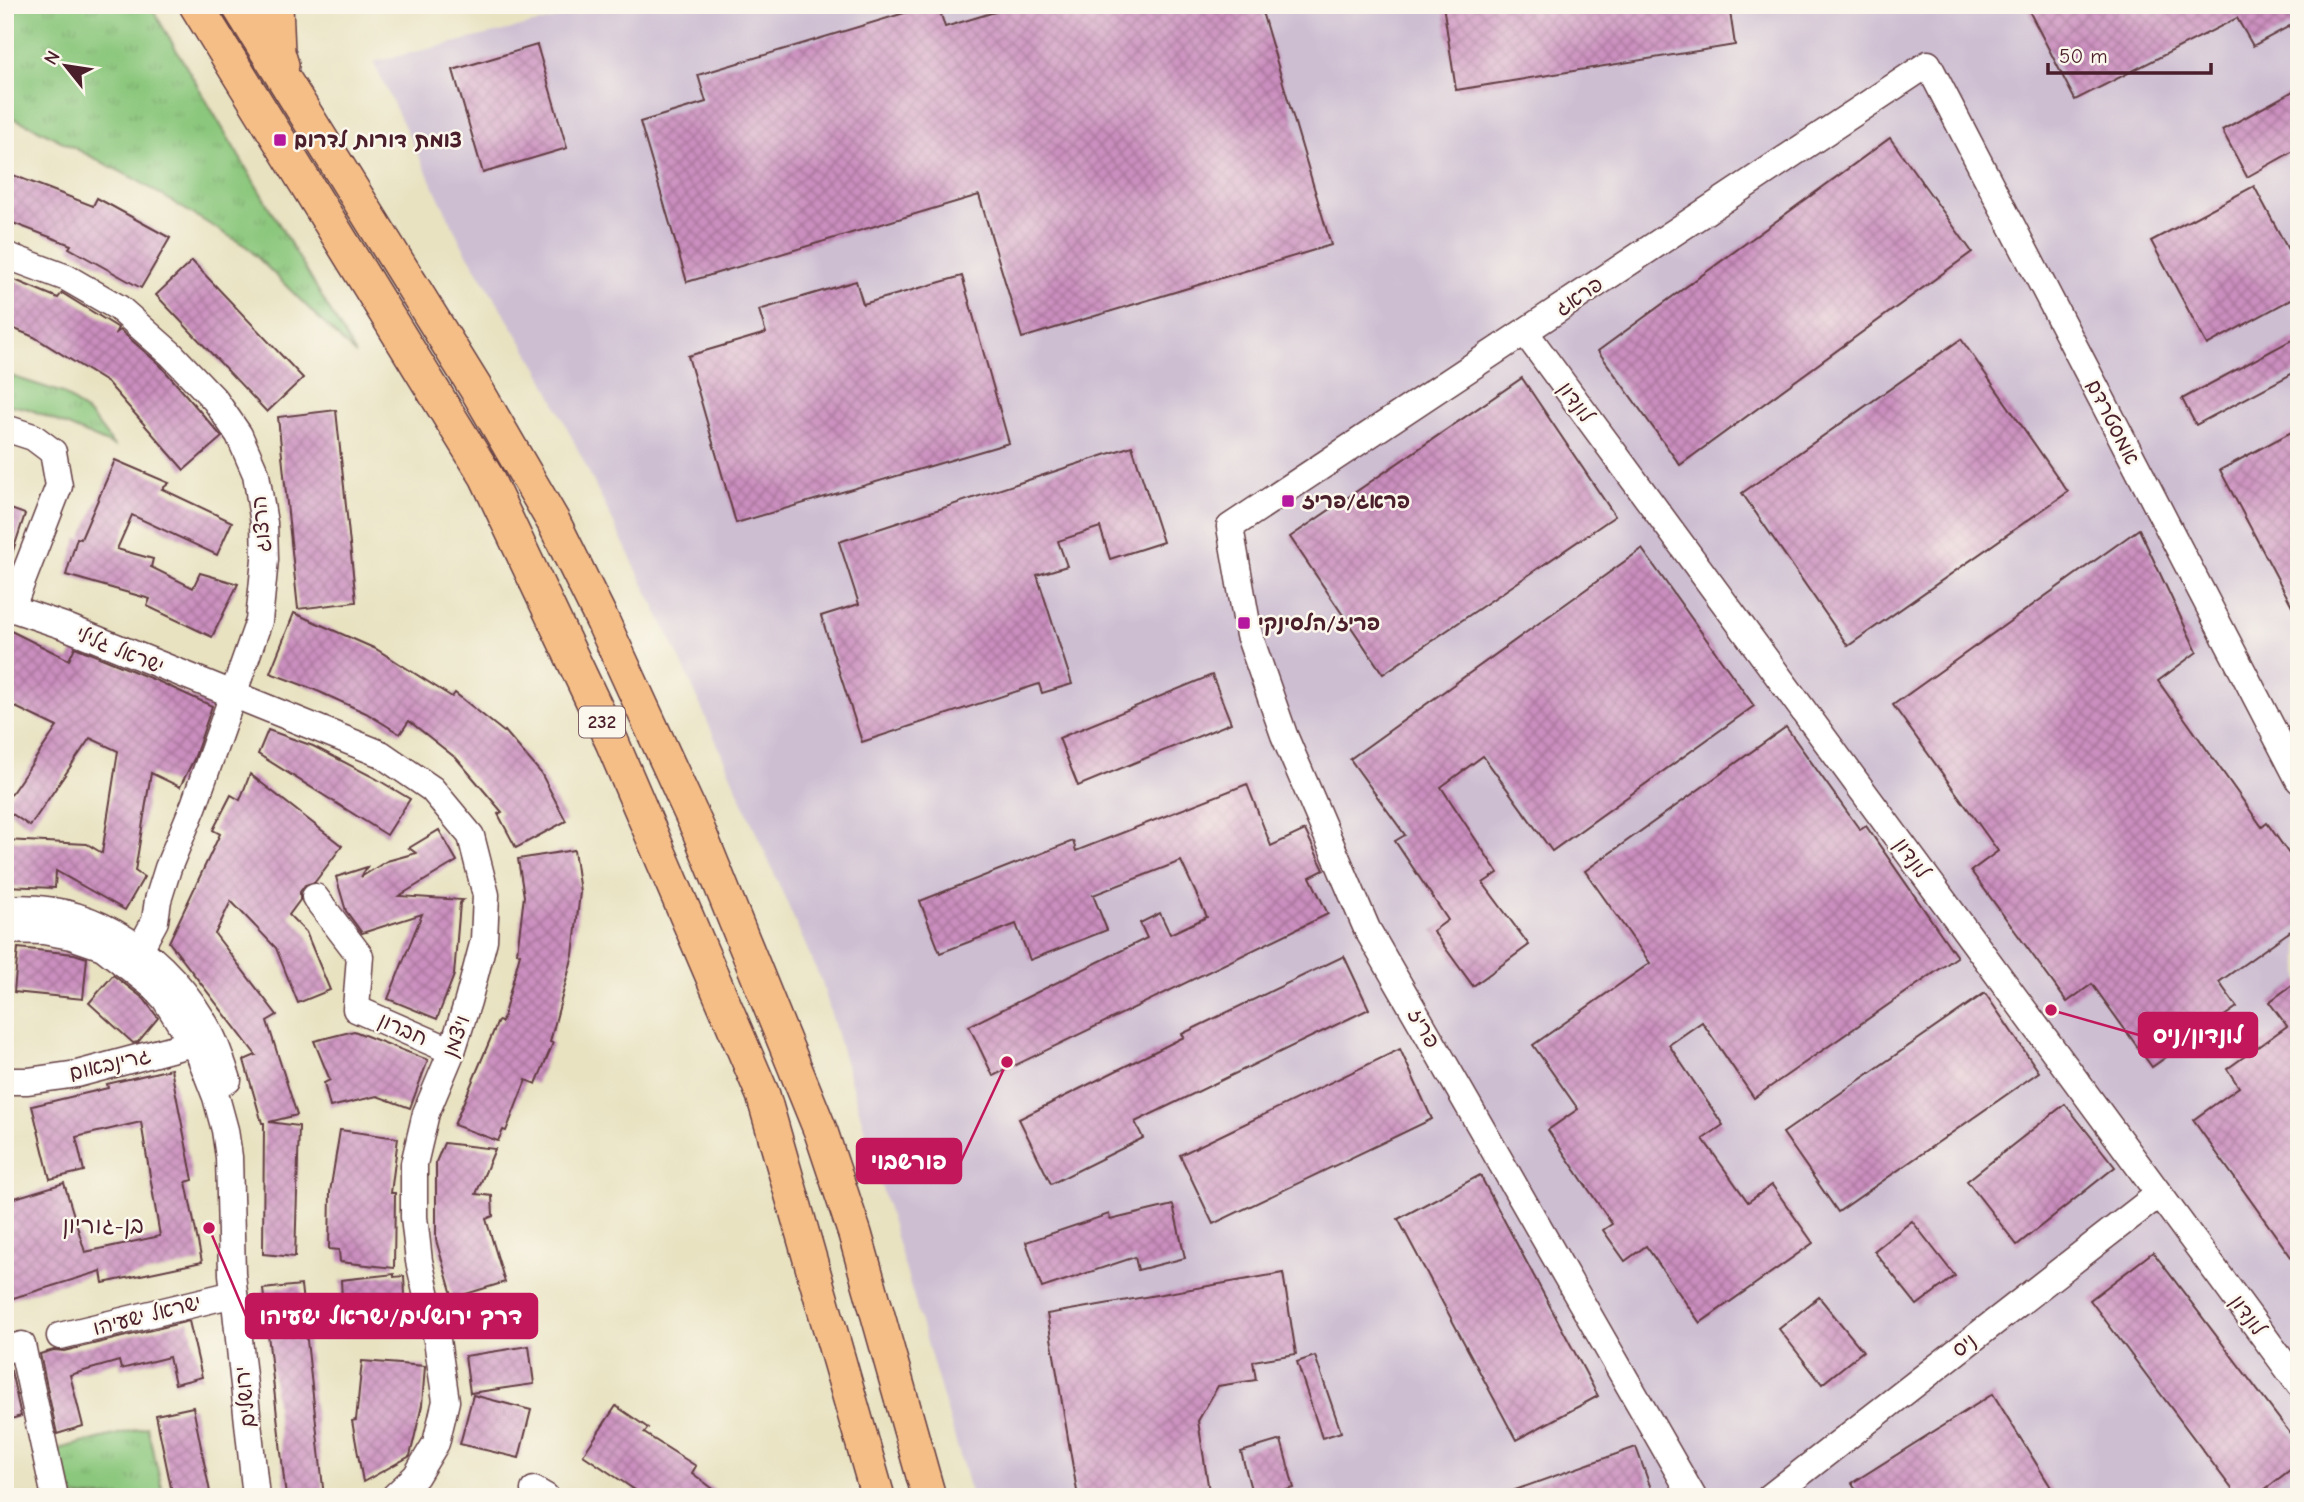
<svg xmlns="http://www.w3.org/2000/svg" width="2304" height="1502" font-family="'Comic Neue','Playpen Sans Hebrew',sans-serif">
  <defs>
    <pattern id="grass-tufts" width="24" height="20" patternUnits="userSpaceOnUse" patternTransform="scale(1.75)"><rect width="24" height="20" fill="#8bc77d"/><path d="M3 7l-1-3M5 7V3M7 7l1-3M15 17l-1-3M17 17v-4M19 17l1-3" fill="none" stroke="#79aa6c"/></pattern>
    <pattern id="building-cross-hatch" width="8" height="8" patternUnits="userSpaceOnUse" patternTransform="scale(1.75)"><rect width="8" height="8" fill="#cb8fbf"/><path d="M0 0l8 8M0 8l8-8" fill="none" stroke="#a7749b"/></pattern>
  </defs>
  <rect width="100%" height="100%" fill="#fbf7ec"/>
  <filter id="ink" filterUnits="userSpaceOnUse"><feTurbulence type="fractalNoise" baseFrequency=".0143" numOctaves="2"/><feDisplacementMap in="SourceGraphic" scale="14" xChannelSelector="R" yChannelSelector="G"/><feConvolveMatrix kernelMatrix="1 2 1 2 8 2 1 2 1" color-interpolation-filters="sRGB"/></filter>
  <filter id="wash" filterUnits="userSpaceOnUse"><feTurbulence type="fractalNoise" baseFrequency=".00686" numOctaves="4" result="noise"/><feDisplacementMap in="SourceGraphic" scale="28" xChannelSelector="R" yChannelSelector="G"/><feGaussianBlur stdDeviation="1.57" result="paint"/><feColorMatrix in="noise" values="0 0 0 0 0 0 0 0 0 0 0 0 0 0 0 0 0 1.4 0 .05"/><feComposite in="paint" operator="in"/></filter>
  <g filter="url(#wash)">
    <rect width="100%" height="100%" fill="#e8e2c1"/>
    <polygon fill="#cdbed2" points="613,5 2299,5 2299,1497 972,1497 822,983 681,661 539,370 463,247 373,62"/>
    <g fill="url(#grass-tufts)" stroke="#6a7354" stroke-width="2">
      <polygon points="5,5 150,5 356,355 247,247 135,179 32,126 5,115"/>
      <polygon points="5,374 63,393 92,417 114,446 29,409 5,404"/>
      <polygon points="147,1427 164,1495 155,1497 66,1497 54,1450"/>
    </g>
    <g id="blocks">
      <g fill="url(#building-cross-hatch)">
        <polygon points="931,5 938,5 945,27 998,11 997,5 1260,5 1331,245 1022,338 979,195 687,282 640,122 706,102 698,75"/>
        <polygon points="1443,5 1729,5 1735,45 1456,90"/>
        <polygon points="2026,5 2299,5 2299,21 2253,46 2237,18 2075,100"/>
        <polygon points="537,45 567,148 483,173 453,70"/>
        <polygon points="2299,88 2299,148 2247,177 2222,130"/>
        <polygon points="1890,138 1972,252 1680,465 1598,351"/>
        <polygon points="5,172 93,206 97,198 170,238 141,288 69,248 71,245 5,220"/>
        <polygon points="2254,186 2299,270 2299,295 2207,345 2151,241"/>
        <polygon points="192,261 303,378 267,412 156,295"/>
        <polygon points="5,276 58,298 62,293 117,327 118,328 115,334 120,330 160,365 222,437 184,470 108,383 34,337 5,325"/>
        <polygon points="962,276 1009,443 736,523 688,356 766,333 759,310 856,281 863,304"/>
        <polygon points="2299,336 2299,370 2196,425 2182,399"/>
        <polygon points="1961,339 2068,492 1848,646 1742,493"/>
        <polygon points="1522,378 1615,516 1383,674 1290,537"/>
        <polygon points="336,410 356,602 298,609 278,417"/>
        <polygon points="2299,428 2299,619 2220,470"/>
        <polygon points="1132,446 1163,542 1110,559 1100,527 1058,541 1067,566 1037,575 1072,684 1042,693 1039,684 862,742 821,616 859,604 839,542"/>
        <polygon points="115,460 169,483 162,489 232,522 217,555 132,515 117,549 153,559 151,567 193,588 200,573 238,584 212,637 147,606 150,599 66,575 77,538 81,539"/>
        <polygon points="5,507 25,514 9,563 5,563"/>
        <polygon points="2139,529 2197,652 2158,681 2262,827 2267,823 2299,868 2299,925 2219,982 2237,1007 2152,1067 2092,984 2067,1002 1971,871 1998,851 1893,705"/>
        <polygon points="1642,549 1754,706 1552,851 1483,756 1441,787 1498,873 1483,883 1529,945 1473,986 1433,931 1448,920 1395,841 1405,835 1350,759"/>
        <polygon points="294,613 376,649 452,697 455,693 504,732 505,731 541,773 566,821 516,848 498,814 502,812 457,759 409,721 400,734 366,713 313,689 270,673"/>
        <polygon points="5,628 69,660 75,647 162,683 212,706 194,759 180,787 151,773 135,871 144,877 125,910 56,871 55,888 5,886 5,840 87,844 102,853 118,751 90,738 30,826 5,809 5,803 57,727 5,702"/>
        <polygon points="1212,675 1231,723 1078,786 1059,738"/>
        <polygon points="1786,727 1860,830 1866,826 1957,957 1754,1098 1702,1022 1669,1045 1723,1125 1703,1139 1748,1202 1772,1185 1813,1243 1700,1323 1646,1246 1625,1261 1603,1230 1612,1224 1548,1130 1578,1109 1533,1045 1650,963 1585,871"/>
        <polygon points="268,730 313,746 375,778 410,799 387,835 258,754"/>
        <polygon points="250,774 342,846 315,882 305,885 300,892 300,900 289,915 306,932 330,990 298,1003 276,948 231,901 215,934 277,1015 267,1021 297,1115 269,1122 299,1126 295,1257 263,1254 264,1123 262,1123 244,1060 256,1055 169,942 220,834 213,830 231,795 240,800"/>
        <polygon points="1247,784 1271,846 1305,830 1324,870 1310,877 1328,914 993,1076 969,1026 1147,938 1140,923 1160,913 1170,934 1207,917 1181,861 1093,895 1107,930 1030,960 1016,924 940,953 920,901 1073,841 1076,851"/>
        <polygon points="439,830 457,861 399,896 463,900 460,903 454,975 437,1019 388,999 422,914 362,933 346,911 336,877 367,867 361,877 387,861 416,853 409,848"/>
        <polygon points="574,850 580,892 573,955 550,1042 553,1043 536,1084 526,1080 506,1131 503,1130 498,1141 454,1125 498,1021 502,1022 520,954 517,953 524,896 518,859"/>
        <polygon points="18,948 74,954 87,958 83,999 14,992"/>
        <polygon points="1344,956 1369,1009 1135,1122 1143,1138 1051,1184 1019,1119 1184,1037 1182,1034"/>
        <polygon points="113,975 144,999 158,1018 138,1042 133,1043 89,1003"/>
        <polygon points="2299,980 2299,1268 2193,1120 2239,1087 2227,1069 2287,1026 2269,1002"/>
        <polygon points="1985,993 2039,1072 1838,1212 1783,1133"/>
        <polygon points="354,1031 428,1060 410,1108 377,1096 330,1107 324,1083 330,1080 314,1041"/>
        <polygon points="1400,1049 1432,1119 1213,1224 1180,1155"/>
        <polygon points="171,1069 193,1180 186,1182 202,1262 103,1283 101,1271 10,1299 5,1284 5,1201 64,1183 85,1252 160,1236 141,1122 76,1137 84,1171 50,1179 32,1106 108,1088 107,1084"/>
        <polygon points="2065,1104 2115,1167 2017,1245 1967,1181"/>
        <polygon points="340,1130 398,1138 391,1193 395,1193 394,1268 340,1262 339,1250 329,1249 330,1192"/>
        <polygon points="444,1143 495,1149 476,1194 492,1196 493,1216 486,1219 505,1282 453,1298 436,1240 436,1162"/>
        <polygon points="1480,1175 1598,1396 1516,1440 1398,1219"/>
        <polygon points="1173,1205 1185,1258 1138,1270 1135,1257 1042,1288 1026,1242 1109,1214 1110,1220"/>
        <polygon points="1912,1221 1955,1276 1917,1305 1874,1251"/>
        <polygon points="2153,1252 2299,1445 2299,1463 2255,1497 2238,1497 2090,1300"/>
        <polygon points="1283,1273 1296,1354 1253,1361 1256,1380 1218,1386 1198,1421 1209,1491 1178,1497 1078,1497 1047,1314"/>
        <polygon points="394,1274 394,1277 404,1276 406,1315 343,1319 341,1280"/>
        <polygon points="301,1285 324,1497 286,1497 263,1289"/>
        <polygon points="1819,1297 1863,1351 1822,1384 1779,1329"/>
        <polygon points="189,1321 202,1377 175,1384 169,1357 121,1369 119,1361 70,1375 83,1426 57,1434 40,1354 54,1350 64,1351"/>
        <polygon points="529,1346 534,1384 470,1393 465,1356"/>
        <polygon points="1315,1356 1341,1432 1322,1438 1297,1362"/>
        <polygon points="362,1361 425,1366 422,1405 410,1456 363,1482 352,1421 356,1420"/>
        <polygon points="11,1371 21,1416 5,1421 5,1373"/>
        <polygon points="1993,1394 2057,1497 1861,1497 1852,1483"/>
        <polygon points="473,1395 531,1410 519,1458 460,1444"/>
        <polygon points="616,1406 648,1428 644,1433 696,1466 692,1473 724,1497 631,1497 635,1490 583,1455"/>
        <polygon points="193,1407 211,1497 173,1497 156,1415"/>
        <polygon points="1281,1440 1294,1488 1261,1497 1253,1497 1241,1452"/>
        <polygon points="1636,1447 1654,1497 1504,1497 1504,1494"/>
      </g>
    </g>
  </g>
  <g filter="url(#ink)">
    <use href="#blocks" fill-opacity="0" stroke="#623c42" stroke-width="2"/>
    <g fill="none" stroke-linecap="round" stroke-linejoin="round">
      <defs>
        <g id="minor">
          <polyline points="5,255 67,278 119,308 171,354 215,400 239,435 256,474 264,523 265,559 259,621 194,805 168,868 158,900 155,921 140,949 123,963"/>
          <polyline points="1525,332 2299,1384"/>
          <polyline points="5,428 33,437 53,452 59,486 12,607"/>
          <polyline points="5,606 64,626 381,754 432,789 471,836 486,895 484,940 468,1001 452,1051 426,1113 414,1164 414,1217 419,1261 437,1340 446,1401 436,1443 416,1476 394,1497"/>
          <polyline points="315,897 360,956 356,1009 452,1051"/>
          <path d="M5 909C95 901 171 958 211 1035 218 1049 223 1065 228 1080"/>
          <polyline points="5,930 43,931 71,936 103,947 154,987 165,999 200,1056 216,1097 225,1130 229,1157 232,1274 256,1497"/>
          <polyline points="5,1081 28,1081 77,1074 208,1039"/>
          <polyline points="60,1336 234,1294"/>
          <polyline points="5,1350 22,1345 55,1497"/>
          <polyline points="534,1490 546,1497"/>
          <polyline points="1693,1497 1367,929 1284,735 1249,635 1230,527 1928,64 2299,780"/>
          <polyline points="1770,1497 2159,1194"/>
        </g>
        <g id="major">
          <polyline points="196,5 486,476 612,742 763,1095 878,1497"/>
          <polyline points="238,5 478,392 553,521 603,622 698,829 821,1132 855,1234 929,1497"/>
          <polyline points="276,5 278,52 282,65"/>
        </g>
      </defs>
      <use href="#minor" stroke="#623c42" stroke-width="29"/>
      <use href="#major" stroke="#623c42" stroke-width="36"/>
      <use href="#minor" stroke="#fff" stroke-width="26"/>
      <use href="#major" stroke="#f6be87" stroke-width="33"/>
    </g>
  </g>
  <g fill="#b5179e" stroke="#fbf7ec" stroke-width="2.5">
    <rect x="273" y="133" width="14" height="14" rx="3.5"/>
    <rect x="1281" y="494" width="14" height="14" rx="3.5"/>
    <rect x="1237" y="616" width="14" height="14" rx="3.5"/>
  </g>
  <g text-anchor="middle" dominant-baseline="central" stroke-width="5" stroke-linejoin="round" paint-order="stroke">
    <rect fill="#fbf7ec" stroke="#7f6065" stroke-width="2" x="579" y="706.5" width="46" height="31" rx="5"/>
    <g font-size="19" font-weight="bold" fill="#4a1f2b">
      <text x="602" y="722">232</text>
    </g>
    <g font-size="21" font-weight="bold" fill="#4a1f2b" stroke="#fbf7ec" text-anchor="start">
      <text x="294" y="140">צומת דורות לדרום</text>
      <text x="1302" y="501">פראג/פריז</text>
      <text x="1258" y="623">פריז/הלסינקי</text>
    </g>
    <g font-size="21" fill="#4a1f2b" stroke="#fbf7ec">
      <text transform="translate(1579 296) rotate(-34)">פראג</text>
      <text transform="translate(1576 402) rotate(54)">לונדון</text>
      <text transform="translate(2113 422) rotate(63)">אמסטרדם</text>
      <text transform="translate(261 524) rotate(-95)">הרצוג</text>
      <text transform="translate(120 650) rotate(22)">ישראל גלילי</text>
      <text transform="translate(1912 858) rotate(54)">לונדון</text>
      <text transform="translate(1424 1028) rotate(60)">פריז</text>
      <text transform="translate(403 1029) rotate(24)">חברון</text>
      <text transform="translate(456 1036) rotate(-70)">ויצמן</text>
      <text transform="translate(110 1064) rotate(-13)">גרינבאום</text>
      <text transform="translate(147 1315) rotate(-14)">ישראל ישעיהו</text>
      <text transform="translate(2248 1315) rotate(54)">לונדון</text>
      <text transform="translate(1964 1345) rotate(-38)">ניס</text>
      <text transform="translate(245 1397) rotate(-96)">ירושלים</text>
    </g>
    <g font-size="23" fill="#4a1f2b" stroke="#fbf7ec">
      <text x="103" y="1225">בן-גוריון</text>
    </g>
  </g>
  <path fill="none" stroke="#c2185b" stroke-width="2.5" d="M2051 1010L2139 1035M1007 1062L961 1161M209 1228L246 1316"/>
  <g fill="#c2185b" stroke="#fbf7ec" stroke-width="2.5">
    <circle cx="2051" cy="1010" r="7"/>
    <circle cx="1007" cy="1062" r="7"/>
    <circle cx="209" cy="1228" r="7"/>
  </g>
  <g fill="#c2185b" stroke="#c2185b" stroke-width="2.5">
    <rect x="2139" y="1013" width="118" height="44" rx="7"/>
    <rect x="857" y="1139" width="104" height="44" rx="7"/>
    <rect x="246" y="1294" width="291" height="44" rx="7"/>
  </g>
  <g font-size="23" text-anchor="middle" font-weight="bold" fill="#fff">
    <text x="2198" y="1043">לונדון/ניס</text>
    <text x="909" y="1169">פורשבוי</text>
    <text x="391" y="1324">דרך ירושלים/ישראל ישעיהו</text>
  </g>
  <rect width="2304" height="1502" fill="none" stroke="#fbf7ec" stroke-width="28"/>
  <g transform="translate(66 66) rotate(300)" stroke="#fbf7ec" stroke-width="5" paint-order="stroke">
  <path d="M0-5L12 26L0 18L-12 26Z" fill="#4a1f2b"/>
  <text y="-10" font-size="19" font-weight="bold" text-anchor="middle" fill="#4a1f2b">N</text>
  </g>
  <path d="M2048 63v10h163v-10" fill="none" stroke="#4a1f2b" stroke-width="3.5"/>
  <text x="2059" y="63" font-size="21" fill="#4a1f2b" stroke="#fbf7ec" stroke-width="5" paint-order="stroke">50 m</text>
</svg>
